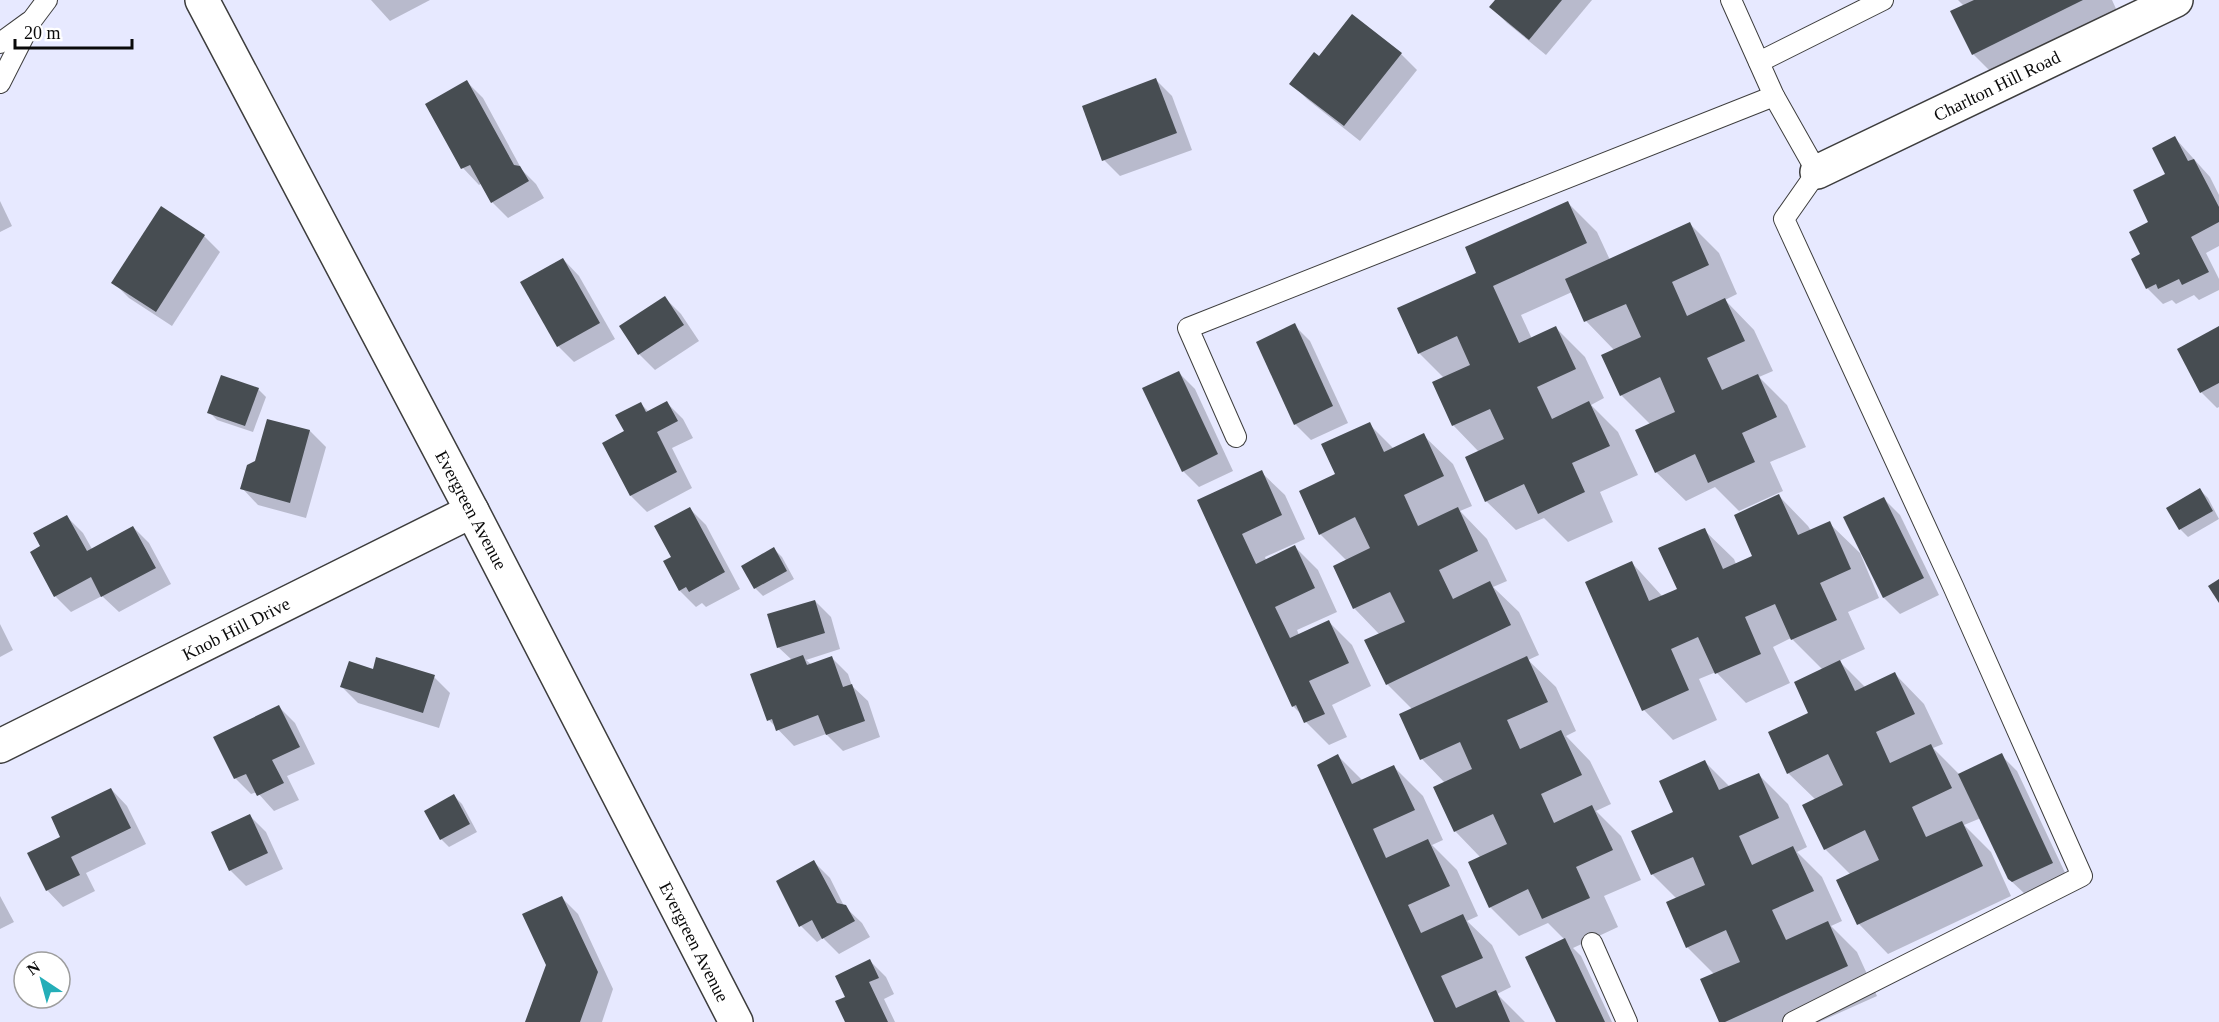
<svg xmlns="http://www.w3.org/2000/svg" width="2219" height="1022" font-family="Georgia,serif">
  <rect width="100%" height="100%" fill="#e7e9ff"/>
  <g fill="#0003">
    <polygon points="371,0 430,0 390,21"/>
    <polygon points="1497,0 1592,0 1546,55 1507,23 1491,7"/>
    <polygon points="1958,0 2112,0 2123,24 2002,83 1973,54 1964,6"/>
    <polygon points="1401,54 1417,70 1360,141 1307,99 1291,83 1319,58"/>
    <polygon points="1156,80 1172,96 1192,150 1120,176 1104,160"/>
    <polygon points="467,82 483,98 522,170 536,184 544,198 508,218 492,202 482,183 479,185 463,168 427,104"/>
    <polygon points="2175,138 2210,177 2219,195 2219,246 2206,253 2219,279 2219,290 2199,300 2194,295 2176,304 2172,300 2163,304 2147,288 2142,255 2150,223 2167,175"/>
    <polygon points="0,201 12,226 0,232"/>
    <polygon points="1567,202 1597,232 1610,260 1690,224 1719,253 1737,294 1725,300 1754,330 1773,371 1759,377 1787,405 1806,447 1770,462 1783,491 1739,511 1715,487 1686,501 1656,472 1650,424 1621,395 1615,351 1586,321 1572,292 1521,315 1532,339 1556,328 1585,357 1604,398 1591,405 1618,432 1638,475 1600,492 1613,522 1568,542 1544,518 1516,530 1486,501 1479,452 1453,425 1444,378 1419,353 1478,273"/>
    <polygon points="162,208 204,236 220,252 172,326 129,298 113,282"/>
    <polygon points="563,259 579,276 615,339 574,362 558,346"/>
    <polygon points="665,298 681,314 699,341 655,370 639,354"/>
    <polygon points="1294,325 1310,341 1348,423 1311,440 1295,424"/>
    <polygon points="2219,328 2219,407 2217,408 2201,392"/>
    <polygon points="1179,373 1195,389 1233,471 1199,487 1183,471"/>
    <polygon points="258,389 266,397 253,432 217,420 209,412"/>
    <polygon points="667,403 683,419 693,438 672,448 692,488 647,512 631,496 604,444 626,432 641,404 649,412"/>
    <polygon points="268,420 310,431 326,447 306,518 258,505 242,488 256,462"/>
    <polygon points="1369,424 1394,449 1423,435 1453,464 1472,506 1460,511 1487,539 1507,581 1493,587 1519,612 1539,655 1528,660 1556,687 1576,731 1566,736 1590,761 1611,804 1596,811 1621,836 1641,880 1604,896 1618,927 1573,948 1581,956 1612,1022 1558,1022 1565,940 1548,923 1519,936 1490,907 1481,858 1455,831 1445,783 1422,759 1401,715 1413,710 1387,684 1380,635 1354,608 1347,561 1320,534 1337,475"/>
    <polygon points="1261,472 1285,495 1305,539 1265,557 1266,560 1295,547 1318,570 1337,612 1297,630 1299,635 1329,622 1352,645 1371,686 1332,705 1347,737 1329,745 1306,722 1302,715 1293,706 1199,501"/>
    <polygon points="2200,490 2208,498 2219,519 2188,537 2180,529"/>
    <polygon points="1779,496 1808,526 1811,531 1829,523 1860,553 1879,598 1848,612 1865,649 1839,661 1866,688 1895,674 1924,704 1943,744 1933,748 1960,775 2001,755 2017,771 2068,879 2026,895 2009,879 1981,818 1964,825 1991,852 2011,896 1888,954 1859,924 1838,880 1850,874 1825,849 1816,800 1788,773 1810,714 1823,670 1791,638 1773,647 1790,683 1746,703 1716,672 1699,679 1717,720 1673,740 1644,710 1632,563 1663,597 1679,589 1704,530 1734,559 1736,564 1754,556"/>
    <polygon points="1884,499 1900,515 1939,595 1900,614 1884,598 1845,518"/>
    <polygon points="690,509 706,525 740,589 706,607 702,603 696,607 680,591 665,562 673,557"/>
    <polygon points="67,517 83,533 92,549 133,527 149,543 171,584 119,612 102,596 71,612 55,596 42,547"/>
    <polygon points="774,549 782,557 794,579 763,596 755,588"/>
    <polygon points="815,601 831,617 840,649 806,660 812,665 832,658 848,674 852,686 868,701 880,737 843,751 826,734 794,746 769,720 792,660 778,647"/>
    <polygon points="0,624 13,650 0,657"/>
    <polygon points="374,670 434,677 450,693 439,728 358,703 342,687"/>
    <polygon points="279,707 295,723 315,764 287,776 299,800 274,811 257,792 251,794 235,778"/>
    <polygon points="1338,756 1363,781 1394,767 1423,796 1443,840 1432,845 1457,870 1478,916 1467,921 1492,945 1511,987 1497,994 1525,1022 1435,1022"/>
    <polygon points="1705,762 1730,787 1758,774 1788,804 1807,847 1797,852 1822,877 1842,921 1831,926 1857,952 1877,996 1819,1022 1721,1022 1715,975 1688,948 1668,903 1677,899 1652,874 1675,812"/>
    <polygon points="111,789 127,806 146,844 86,873 95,891 63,907 47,890 29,853 62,837"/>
    <polygon points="454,796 462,804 477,832 449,847 441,839"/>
    <polygon points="250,816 266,832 283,869 246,886 230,870"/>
    <polygon points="814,862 830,878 844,906 862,923 870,937 839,954 823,938 817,942 801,926"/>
    <polygon points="0,896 14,922 0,929"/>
    <polygon points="562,898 578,914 613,989 602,1022 527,1022 547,965"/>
    <polygon points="870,961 886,977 894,994 884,999 895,1022 847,1022 847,997"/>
  </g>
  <g fill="#474d52">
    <polygon points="1495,0 1562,0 1529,40 1489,7"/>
    <polygon points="1974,0 2083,0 1972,55 1950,11"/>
    <polygon points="1352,14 1402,53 1344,126 1289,84 1314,52 1319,56"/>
    <polygon points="1156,78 1177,133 1102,161 1082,106"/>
    <polygon points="467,80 514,165 520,166 529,181 491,203 470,165 461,169 425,104"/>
    <polygon points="2175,136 2188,161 2194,159 2219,207 2219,222 2191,237 2209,272 2182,285 2179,279 2158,289 2156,284 2146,289 2131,259 2140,254 2129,232 2148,222 2133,190 2165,174 2152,148"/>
    <polygon points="1568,201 1587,243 1493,286 1519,343 1556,326 1576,369 1537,387 1552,419 1589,401 1610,446 1572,463 1585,492 1538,514 1524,484 1485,502 1465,457 1504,439 1490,409 1452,426 1432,382 1470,365 1457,336 1418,354 1397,308 1476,273 1465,247"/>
    <polygon points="161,206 205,235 156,312 111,283"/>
    <polygon points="1690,222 1709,265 1672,282 1687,316 1725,298 1745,341 1707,358 1722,390 1758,374 1777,417 1742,433 1755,462 1708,483 1695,454 1655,473 1635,430 1675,412 1660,377 1620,396 1601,355 1641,337 1626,304 1584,322 1565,279"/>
    <polygon points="563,258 600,323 557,347 520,282"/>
    <polygon points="665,296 684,325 638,355 619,326"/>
    <polygon points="1295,323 1333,406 1294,425 1256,342"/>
    <polygon points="2219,326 2219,383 2200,393 2177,349"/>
    <polygon points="1179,371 1218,454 1182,472 1142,388"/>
    <polygon points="221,375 259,388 245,426 207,413"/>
    <polygon points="667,401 678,421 657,432 677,472 630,496 602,443 624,431 615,415 641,402 646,412"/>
    <polygon points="267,419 310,430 290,503 240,489 247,465 255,461"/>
    <polygon points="1370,422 1384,452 1424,433 1444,476 1404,495 1418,526 1458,507 1478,551 1439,570 1453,599 1490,581 1511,625 1386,685 1364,640 1405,622 1390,592 1353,609 1333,566 1370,548 1355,517 1319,535 1299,491 1335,474 1321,444"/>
    <polygon points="1262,470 1282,515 1242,534 1256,564 1295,545 1315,588 1275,607 1290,638 1329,620 1349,663 1309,681 1325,714 1304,723 1296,705 1292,707 1197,500"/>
    <polygon points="2200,488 2213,511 2179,530 2166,508"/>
    <polygon points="1779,494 1798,535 1830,521 1851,569 1820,583 1837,620 1791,640 1775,604 1745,617 1761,654 1715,674 1698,637 1671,649 1689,690 1642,711 1585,582 1632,561 1649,601 1677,589 1658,548 1702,529 1705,528 1723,569 1752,556 1734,515"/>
    <polygon points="1884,497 1924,578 1883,598 1843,517"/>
    <polygon points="690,507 725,572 689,592 686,587 679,591 663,561 671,557 654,526"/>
    <polygon points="67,515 87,551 133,526 156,568 101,597 91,577 54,597 30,552 40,546 33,533"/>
    <polygon points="774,547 787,571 754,589 741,566"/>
    <polygon points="2219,579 2219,603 2208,586"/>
    <polygon points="815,600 825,633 777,648 767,614"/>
    <polygon points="803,655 807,665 832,656 843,687 852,684 865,721 826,735 818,715 776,731 772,719 767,721 750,674"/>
    <polygon points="1527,656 1548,702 1507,720 1520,749 1561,730 1582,775 1541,794 1554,823 1592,805 1613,850 1576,867 1590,898 1542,919 1528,889 1489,908 1468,862 1507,844 1493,814 1454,832 1433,787 1472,769 1460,742 1420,760 1399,714"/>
    <polygon points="376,657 435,675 423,713 340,687 349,661 373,669"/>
    <polygon points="1840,660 1855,691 1895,672 1915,714 1876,732 1890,763 1931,744 1952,788 1912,807 1926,837 1962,821 1983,866 1857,925 1836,880 1879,860 1865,830 1824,850 1802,805 1843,785 1828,754 1787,774 1768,732 1808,713 1794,682"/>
    <polygon points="279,705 300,747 272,760 284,783 257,796 246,774 234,779 213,737"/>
    <polygon points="2002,753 2053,863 2012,882 2008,879 1958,774"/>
    <polygon points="1338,754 1352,784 1394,765 1415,810 1373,829 1386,858 1428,839 1450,886 1408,905 1421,933 1463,914 1483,958 1441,976 1456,1008 1496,990 1510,1022 1434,1022 1317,765"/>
    <polygon points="1705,760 1719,790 1759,773 1779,818 1739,836 1752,865 1793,846 1814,891 1772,910 1786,940 1828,921 1848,966 1725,1022 1719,1022 1700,979 1740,962 1726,930 1686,948 1666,902 1705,885 1693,857 1651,875 1631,831 1673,812 1659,781"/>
    <polygon points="111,788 131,828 71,857 80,875 46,891 27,853 60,837 51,817"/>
    <polygon points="454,794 470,824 440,840 424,811"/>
    <polygon points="250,814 268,853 229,871 211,832"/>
    <polygon points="814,860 837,903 846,905 855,921 822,939 812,920 799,927 776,881"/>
    <polygon points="562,896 598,972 580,1022 525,1022 546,965 522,914"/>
    <polygon points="1565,938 1605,1022 1556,1022 1525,957"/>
    <polygon points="870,959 879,978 869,982 888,1022 845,1022 835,1001 845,997 835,976"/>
  </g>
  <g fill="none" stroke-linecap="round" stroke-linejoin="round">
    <defs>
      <g id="lane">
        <polyline points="1731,0 1774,96 1817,172 1784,219 1953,586 2082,876 1793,1022"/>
        <polyline points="0,43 29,22"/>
        <polyline points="1759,62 1883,0"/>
        <polyline points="0,83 32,20 47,0"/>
        <polyline points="1236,437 1188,328 1774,96"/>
        <polyline points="1592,943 1627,1022"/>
      </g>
      <g id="street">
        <polyline points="202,0 472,511 736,1022"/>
        <polyline points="1817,172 2176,0"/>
        <polyline points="0,746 472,511"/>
      </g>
    </defs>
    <use href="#lane" stroke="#3d3d3d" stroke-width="22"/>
    <use href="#street" stroke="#3d3d3d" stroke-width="36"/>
    <use href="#lane" stroke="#fff" stroke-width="20"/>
    <use href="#street" stroke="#fff" stroke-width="33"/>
  </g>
  <g text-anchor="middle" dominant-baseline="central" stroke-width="6" stroke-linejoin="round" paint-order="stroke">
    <g font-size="18" fill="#0a0a0a" stroke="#fff">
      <text transform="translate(1997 86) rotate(-26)">Charlton Hill Road</text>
      <text transform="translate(471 510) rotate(62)">Evergreen Avenue</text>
      <text transform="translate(236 629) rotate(-27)">Knob Hill Drive</text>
      <text transform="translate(694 942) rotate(63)">Evergreen Avenue</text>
    </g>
  </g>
  <g transform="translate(42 980) rotate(324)"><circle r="28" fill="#ffffff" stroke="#9d9d9d" stroke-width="1.5"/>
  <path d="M0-4.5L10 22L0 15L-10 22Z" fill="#24aeb8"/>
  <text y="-9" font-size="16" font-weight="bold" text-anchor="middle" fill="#0a0a0a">N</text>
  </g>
  <path d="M15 39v9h117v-9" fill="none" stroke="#0a0a0a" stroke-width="3"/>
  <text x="24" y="39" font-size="18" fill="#0a0a0a" stroke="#ffffff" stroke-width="4.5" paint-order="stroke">20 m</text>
</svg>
